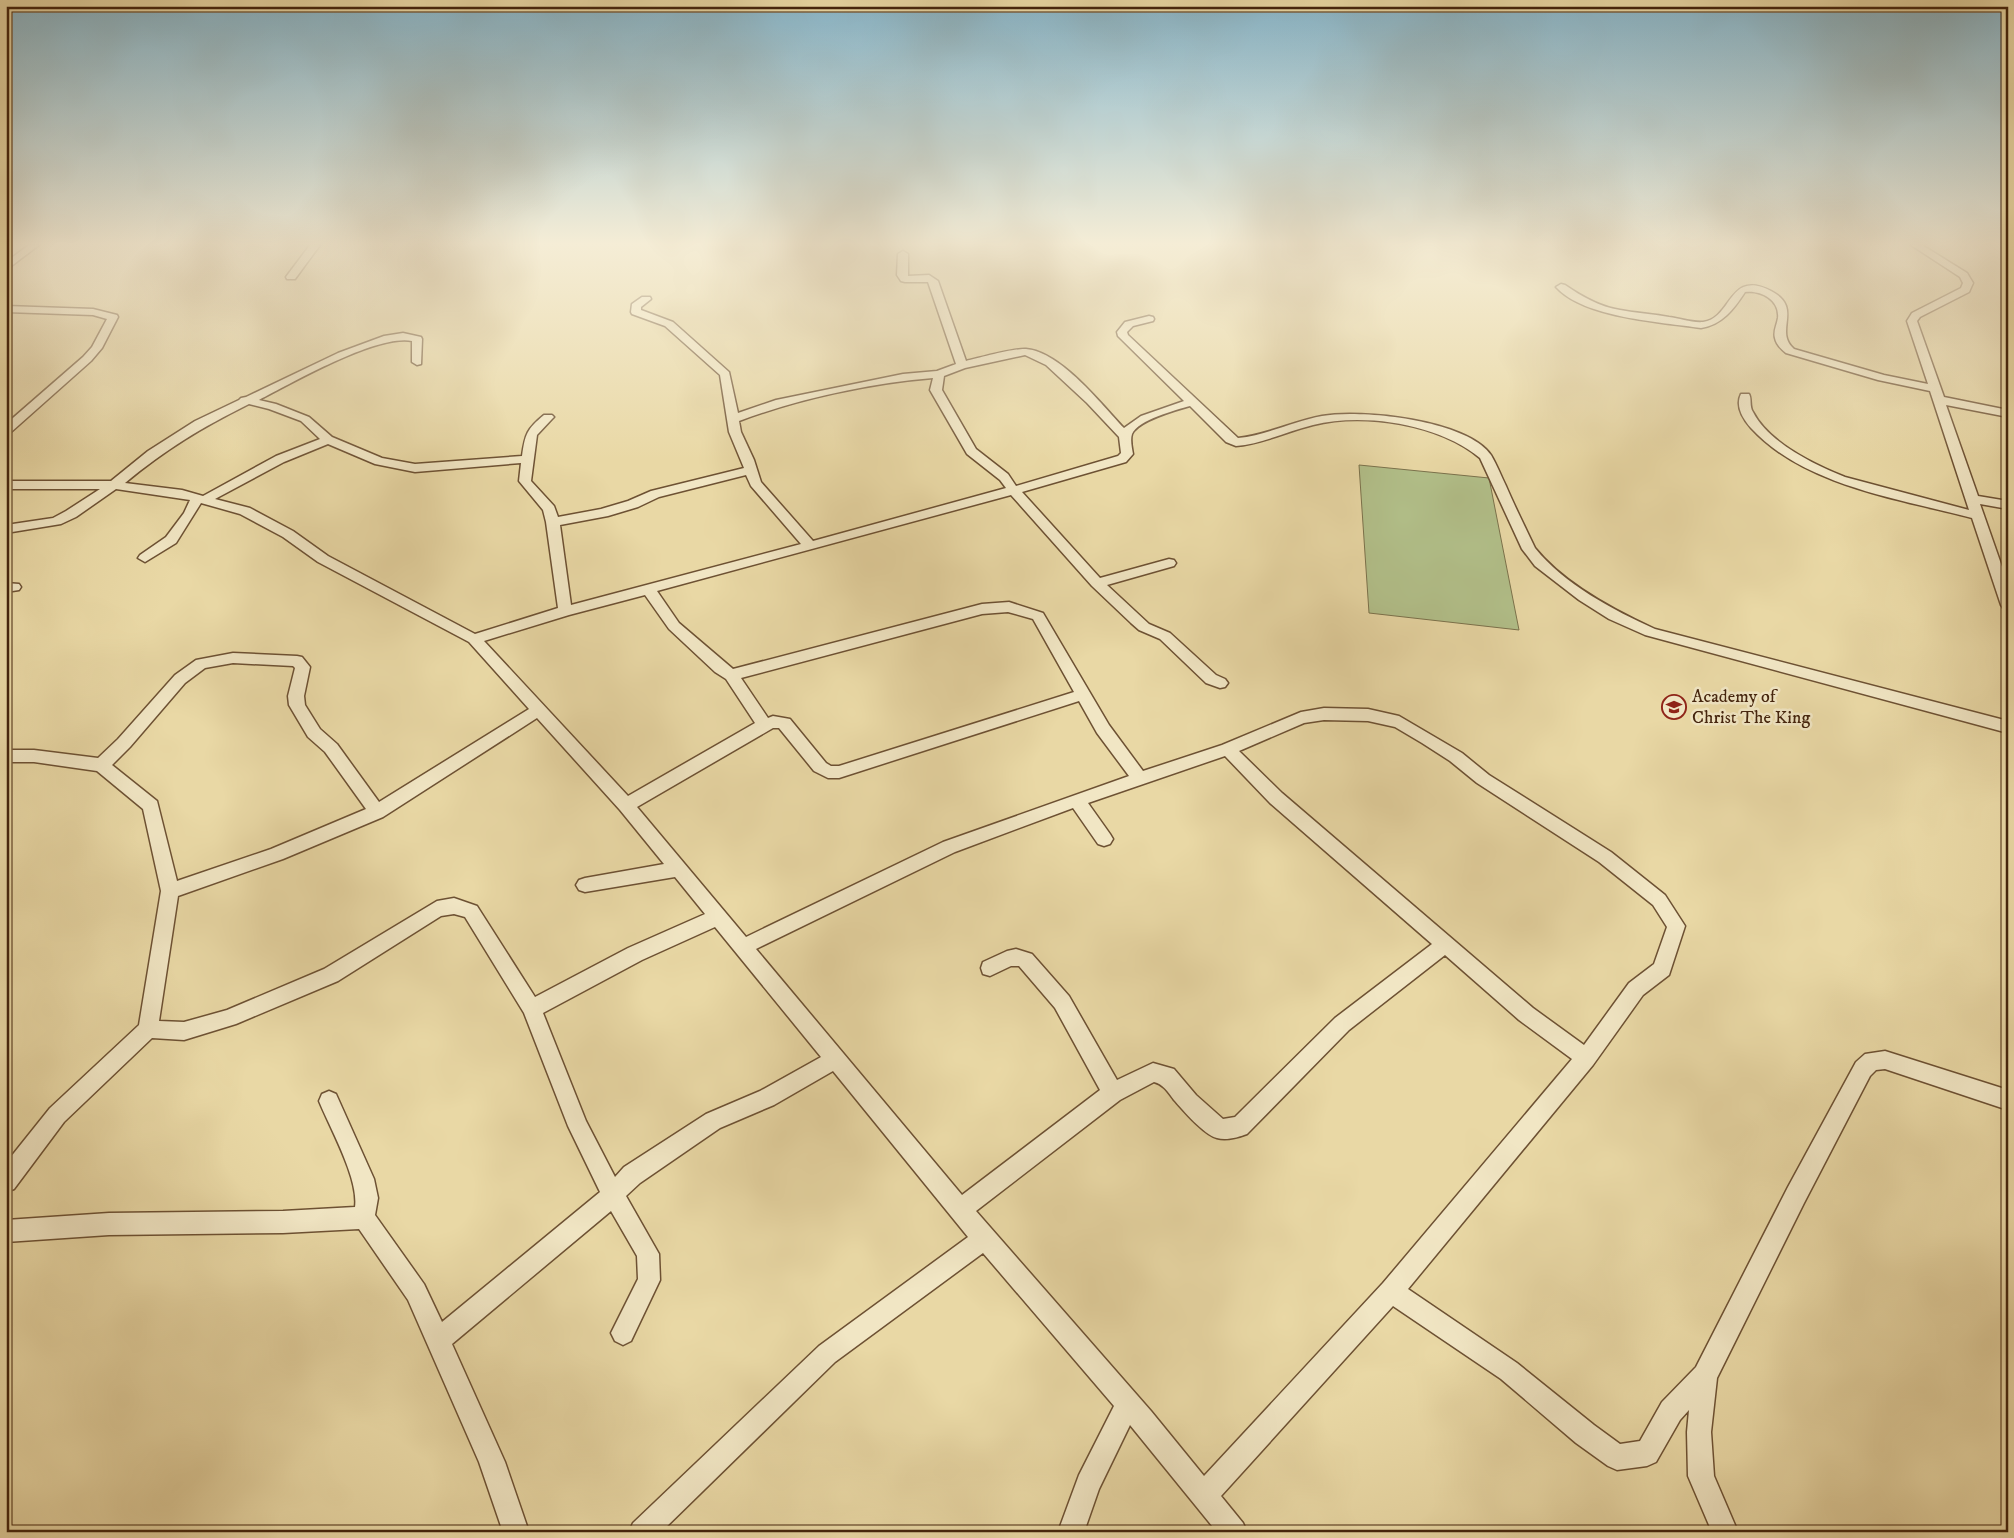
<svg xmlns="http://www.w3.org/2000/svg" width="2014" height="1538" font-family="'IM FELL DW Pica',serif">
  <rect width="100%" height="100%" fill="#e9d8a5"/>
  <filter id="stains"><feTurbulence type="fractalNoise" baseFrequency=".004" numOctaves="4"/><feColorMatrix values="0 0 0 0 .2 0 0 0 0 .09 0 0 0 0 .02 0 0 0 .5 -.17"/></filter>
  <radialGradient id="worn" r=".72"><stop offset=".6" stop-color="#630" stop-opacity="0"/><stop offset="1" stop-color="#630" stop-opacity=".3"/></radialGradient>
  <polygon fill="#b2c08a" stroke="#7b724c" points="1359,465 1489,478 1519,630 1369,613"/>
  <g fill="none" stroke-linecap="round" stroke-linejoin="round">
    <defs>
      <g id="minor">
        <polygon points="29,245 39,245 6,270 6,262"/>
        <polygon points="310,245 320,245 295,279 287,279 286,277"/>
        <path d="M1911 245H1922L1967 273 1973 283 1969 292 1920 317 1917 321 1944 397 2008 410V417L1946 405 1978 496 2008 501V509L1980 504 2008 584V610L2003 608 2001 605 1972 518C1900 499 1804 486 1751 428 1743 419 1735 406 1741 394H1749C1752 399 1749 406 1753 412 1769 443 1815 465 1845 477L1969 510 1930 391 1878 380 1786 353C1781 349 1776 344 1775 338 1773 331 1777 325 1778 318 1780 300 1761 290 1745 292 1734 309 1722 325 1701 328 1661 322 1584 318 1556 287L1561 284 1565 285C1581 296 1600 307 1620 310 1636 313 1652 314 1669 317 1679 318 1692 323 1703 322 1733 318 1728 269 1771 291 1804 308 1773 331 1794 349L1884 375 1928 384 1907 321 1912 313 1961 288 1963 283 1960 277Z"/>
        <path d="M903 251 908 254V276L929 275 938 281 966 361C979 358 1014 348 1026 349 1061 352 1101 404 1124 428L1141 416 1184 401 1118 336 1117 332 1125 322 1149 316 1153 317 1154 319 1153 321 1133 326 1127 332 1128 335 1238 438C1267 435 1294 421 1322 416 1361 409 1467 420 1491 455 1497 465 1501 476 1506 486 1515 507 1525 527 1535 548 1564 584 1613 610 1655 629L2008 721V733L1645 635 1609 619 1579 600 1535 566 1522 549 1480 458C1439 424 1364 412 1313 425 1288 431 1262 444 1236 446L1226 442 1190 406C1176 410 1138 420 1132 434 1130 440 1132 448 1133 454L1126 462 1022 492 1100 578 1169 559 1174 560 1176 563 1174 566 1107 585 1149 624 1170 633 1216 675 1225 679 1228 683 1225 687 1220 688 1206 683 1160 639 1139 630 1131 623 1092 586 1011 495 657 591 679 623 733 669 982 604 1009 602 1043 613 1109 725 1143 771 1222 745 1301 712 1324 708 1368 709 1399 716 1462 753 1489 775 1611 852 1665 895 1685 926 1669 975 1643 995 1593 1065 1408 1289 1517 1363 1594 1425 1620 1444 1640 1441 1662 1402 1696 1367 1788 1187 1856 1062 1865 1054 1885 1051 2008 1090V1110L1885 1069 1876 1070 1870 1076 1804 1203 1717 1378 1711 1432 1714 1476 1738 1532H1712L1688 1476 1687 1432 1689 1410 1680 1420 1656 1462 1647 1466 1617 1470 1608 1466 1576 1443 1501 1379 1393 1306 1221 1496 1243 1523 1247 1532H1217L1130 1425 1099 1489 1084 1532H1058L1079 1475 1114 1406 983 1253 835 1362 661 1532H629L633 1523 819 1346 968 1237 833 1071 774 1105 720 1128 640 1183 626 1196 659 1254 660 1280 631 1341 623 1345 615 1341 611 1333 638 1279 637 1256 611 1211 452 1344 505 1462 529 1532H503L479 1462 408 1300 359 1229 283 1233 109 1235 6 1242V1220L109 1213 283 1211 355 1207C359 1179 330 1128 319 1101L322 1094 329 1091 336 1094 374 1179 378 1198 375 1215 424 1284 442 1322 600 1192 568 1126 524 1013 465 917 454 914 441 916 338 981 236 1024 184 1040 152 1038 64 1122 14 1189 6 1192V1163L50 1108 139 1025 161 891 143 809 97 771 34 762H6V750H34L98 758 118 739 175 675 196 660 233 653 297 656 302 657 310 667 304 696 305 705 320 729 337 744 379 802 529 709 469 642 318 562 283 537 240 514 201 503 176 543 145 562 138 558 140 555 166 537 184 513 190 500 116 489 76 517 61 524 6 533V525L53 518 66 511 100 489H6V481H111L148 451 195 421 239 400 241 398 246 397 338 353 384 336 403 333 421 337 422 339 421 364 417 365 412 362V341C377 334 292 383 259 400L276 404 309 417 332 437 382 458 415 464 522 456C525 434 527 429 544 415H552L554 417 552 419 537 435 531 481 554 506 558 517 601 509 628 501 651 491 744 468 729 432 720 375 665 326 632 314 631 312 632 304 642 297H650L651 299 641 307V310L673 322 729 372 738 413 776 400 903 374 937 371 956 364 928 282H905L901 281 897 275 898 254ZM1025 355 1046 365 1087 403 1119 437 1121 453 1118 456 1016 486 1008 474 976 449 942 390 944 376 965 368ZM933 378 930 390 967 454 1000 480 1006 488 813 541 761 482 754 460 741 432 739 421C798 399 870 383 933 378ZM249 404 269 409 301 421 320 439 276 456 203 496 182 490 125 483C166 449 201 428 249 404ZM328 444 375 464 415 472 521 463 519 481 543 510 546 522 558 608 475 634 328 556 293 531 250 508 215 499 284 462ZM746 475 751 486 801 544 571 605 560 525 608 516 638 507 659 497ZM645 595 669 629 715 672 726 679 755 723 628 796 484 641 569 615ZM1008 612 1033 619 1074 692 839 766H831L826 763 790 719 773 716 768 718 741 678 982 614ZM233 663 293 666 295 668 288 696 289 705 308 737 325 752 366 809 271 849 177 881 157 801 112 765 130 747 185 683 205 668ZM1079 701 1097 733 1129 776 943 842 746 937 637 807 773 728H779L814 771 828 778H839ZM537 718 620 810 664 864 585 878 579 880 576 885 579 890 585 892 675 877 705 914 628 948 535 997 477 906 454 898 437 901 324 969 227 1010 184 1022 159 1021 178 896 283 859 383 817ZM1324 720 1368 721 1395 727 1422 743 1450 761 1477 783 1599 862 1653 905 1667 927 1654 964 1629 983 1584 1045 1533 1008 1282 793 1239 751 1304 723ZM1225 756 1270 803 1432 944 1335 1018 1235 1117 1223 1119 1196 1095 1174 1069 1153 1063 1117 1080 1069 996 1032 954 1016 949 1007 951 983 962 981 968 983 974 990 976 1011 966H1019L1055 1008 1100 1090 962 1195 756 949 955 852 1073 808 1098 844 1104 846 1110 844 1113 839 1110 834 1088 803ZM715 927 821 1057 760 1091 706 1114 624 1167 615 1177 586 1121 543 1013 642 960ZM1445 955 1519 1020 1572 1059 1383 1283 1204 1476 1151 1411 976 1211 1120 1100 1154 1082C1163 1084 1168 1092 1174 1100 1183 1110 1204 1135 1217 1138 1226 1141 1239 1137 1247 1134L1349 1030Z"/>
        <polygon points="6,306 93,309 117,315 118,317 102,348 91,361 10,433 6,434 6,424 83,357 92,347 107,319 93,315 6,312"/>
        <polygon points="6,583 19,584 21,587 19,590 6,592"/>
      </g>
    </defs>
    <use href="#minor" stroke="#6d5133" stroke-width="3"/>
    <use href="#minor" fill="#f1e6c4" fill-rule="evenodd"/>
  </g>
  <linearGradient id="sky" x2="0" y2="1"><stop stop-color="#88b7cc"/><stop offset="0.53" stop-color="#f5edd6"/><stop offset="1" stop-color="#f5edd6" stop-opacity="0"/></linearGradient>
  <rect width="2014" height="460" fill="url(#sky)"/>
  <defs>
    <symbol id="school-ring" viewBox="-11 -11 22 22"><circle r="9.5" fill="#f1e6c4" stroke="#8f2418" stroke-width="1.5"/><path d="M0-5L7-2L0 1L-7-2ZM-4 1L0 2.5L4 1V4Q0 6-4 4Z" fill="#8f2418"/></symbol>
  </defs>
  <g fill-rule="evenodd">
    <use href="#school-ring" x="1660" y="693" width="28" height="28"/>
  </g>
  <g text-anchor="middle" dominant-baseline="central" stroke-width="5" stroke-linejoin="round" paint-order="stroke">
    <g font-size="18" fill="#44240d" stroke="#f1e6c4" text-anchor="start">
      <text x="1692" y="697">Academy of<tspan x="1692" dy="21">Christ The King</tspan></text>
    </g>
  </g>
  <rect width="2014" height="1538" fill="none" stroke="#e9d8a5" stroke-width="25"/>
  <rect x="8" y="8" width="1999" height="1523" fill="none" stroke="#44240d" stroke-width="2.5"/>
  <rect x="12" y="12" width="1989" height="1513" fill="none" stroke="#44240d"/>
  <rect width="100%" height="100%" filter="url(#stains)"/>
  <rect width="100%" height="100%" fill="url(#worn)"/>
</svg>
